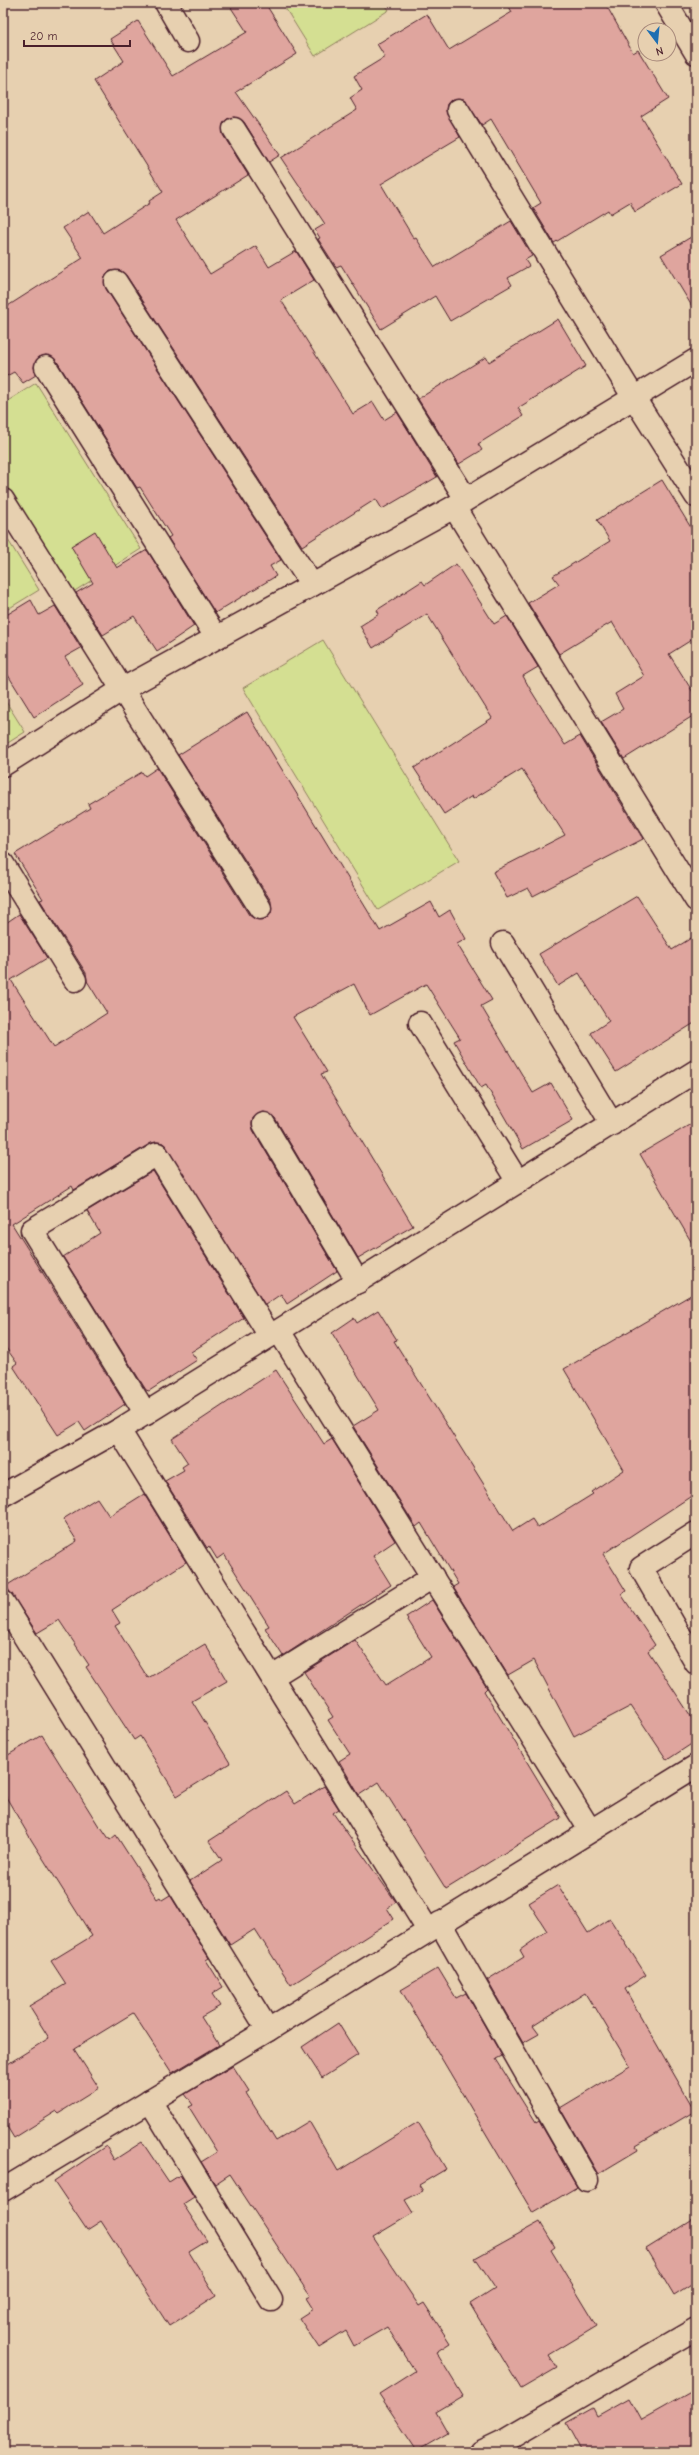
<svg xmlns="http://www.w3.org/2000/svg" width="699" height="2455" font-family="'Comic Neue',sans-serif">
  <rect width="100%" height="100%" fill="#e7d0b0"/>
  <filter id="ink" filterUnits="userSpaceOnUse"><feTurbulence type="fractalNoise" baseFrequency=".025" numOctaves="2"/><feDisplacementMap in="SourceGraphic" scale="8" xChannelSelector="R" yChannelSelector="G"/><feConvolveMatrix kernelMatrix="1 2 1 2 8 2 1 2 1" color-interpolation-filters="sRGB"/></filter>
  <g filter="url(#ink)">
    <g fill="#d4df92" stroke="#8f7f5e">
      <polygon points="282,3 384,3 389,10 315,56"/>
      <polygon points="36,383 141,549 70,594 3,488 3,404"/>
      <polygon points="3,532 39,590 3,612"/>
      <polygon points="323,640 459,861 378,910 243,688"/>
      <polygon points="3,697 25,732 3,746"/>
    </g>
    <g fill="#dfa59e" stroke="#4a1f2b">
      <polygon points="228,3 265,3 297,54 236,92 280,155 269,162 244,122 234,117 227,119 223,124 223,135 248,175 176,220 210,274 256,246 269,267 296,251 314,280 281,300 353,414 373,402 384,420 397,412 437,477 382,509 376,499 302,546 126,275 121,271 110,271 105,277 106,289 281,560 270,566 276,576 215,613 168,538 171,536 140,487 137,488 56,360 46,355 39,357 34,367 36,375 23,383 14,372 3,378 3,309 83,258 63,228 89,211 103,233 150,203 149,201 163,192 94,81 124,61 110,39 138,21 173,76 247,32"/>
      <polygon points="507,3 605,3 633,53 638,50 668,99 641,116 682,184 635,212 630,202 610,214 608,210 554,243 533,208 541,203 491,119 482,125 464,99 452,99 447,104 446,111 460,137 381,184 414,239 416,238 435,267 511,221 532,256 525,260 529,266 508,278 512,285 450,321 435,296 381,329 341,265 336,267 318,239 320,238 315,230 325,224 281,158 357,110 350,98 362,90 354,76 385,57 377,44 427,14 449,50 512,12"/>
      <polygon points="696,234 696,313 661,255"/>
      <polygon points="558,319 586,366 518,408 523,416 478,444 482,450 459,464 418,399 486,357 489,362"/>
      <polygon points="662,480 696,536 696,637 669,654 696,697 696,714 624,759 601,722 623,709 615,694 644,676 612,622 559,654 528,603 559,584 553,576 610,541 597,520"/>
      <polygon points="95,531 117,568 147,550 194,626 157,651 134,616 103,635 76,593 93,583 71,546"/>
      <polygon points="456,564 494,624 507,616 538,667 523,676 530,689 565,745 580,736 643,839 533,896 528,888 507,898 493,872 565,835 522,769 473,799 472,796 444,814 414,768 492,718 427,614 373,648 360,626 379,614 377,610 422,581 425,585"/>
      <polygon points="31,600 39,615 55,606 81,648 65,657 83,685 34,717 3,667 3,617"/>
      <polygon points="247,712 380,931 431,902 439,917 450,910 466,939 457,944 492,1000 481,1006 533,1093 551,1083 573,1120 523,1149 486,1085 481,1088 454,1041 460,1038 426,984 370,1015 354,984 293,1017 327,1072 321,1074 413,1226 358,1258 275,1118 264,1112 253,1118 252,1124 253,1130 337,1271 287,1304 281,1294 265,1305 163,1143 157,1142 151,1143 74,1190 72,1186 12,1224 125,1404 85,1431 79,1422 58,1435 13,1366 17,1363 3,1344 3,925 19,914 47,958 11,980 54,1047 107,1013 87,981 86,973 40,900 43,899 15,854 90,808 88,804 142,772 145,776 157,768 249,915 255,919 266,919 271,913 271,901 178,755"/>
      <polygon points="637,896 672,950 696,935 696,1022 616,1072 591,1033 609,1021 579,973 558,986 539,954"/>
      <polygon points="696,1121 696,1250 640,1154"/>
      <polygon points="153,1171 244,1318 191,1352 197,1360 149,1391 146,1390 63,1257 100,1233 87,1211"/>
      <polygon points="696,1292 696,1493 603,1554 626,1591 621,1594 655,1645 648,1651 696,1724 696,1741 667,1760 631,1706 574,1736 534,1660 508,1675 453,1587 458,1584 421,1523 416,1527 353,1426 379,1410 332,1333 354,1318 357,1323 378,1310 397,1340 394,1341 513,1531 532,1519 538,1528 593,1494 591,1492 624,1470 564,1369"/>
      <polygon points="276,1370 324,1444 332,1439 395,1541 373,1556 391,1585 283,1656 265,1628 269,1626 224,1554 217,1559 209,1546 207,1548 165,1481 184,1470 182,1467 188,1463 172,1439"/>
      <polygon points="144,1494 186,1562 112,1610 120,1623 115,1626 148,1678 205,1644 227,1681 192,1701 230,1763 177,1796 140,1736 134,1740 86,1667 89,1665 59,1620 37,1633 6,1586 77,1541 63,1519 97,1498 109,1516"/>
      <polygon points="432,1600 487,1688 484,1691 561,1818 446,1889 379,1782 359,1795 339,1761 350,1754 328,1720 333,1717 304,1672 355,1640 386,1685 431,1657 406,1617"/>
      <polygon points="42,1735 100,1828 101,1827 110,1840 116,1835 157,1899 160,1897 162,1900 170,1895 209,1958 206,1960 223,1987 212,1994 220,2006 201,2017 219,2045 172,2073 133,2013 74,2049 99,2088 59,2113 57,2111 14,2138 3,2120 3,2067 49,2038 29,2006 66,1984 51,1961 92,1936 32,1841 3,1792 3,1758"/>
      <polygon points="324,1786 339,1809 333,1813 396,1902 387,1908 394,1919 291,1985 255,1929 230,1945 190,1881 222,1860 209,1841 286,1791 295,1804"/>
      <polygon points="558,1885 588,1933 610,1919 646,1975 625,1989 695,2111 636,2146 638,2150 598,2174 560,2108 630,2066 595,2007 594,2008 585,1993 533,2026 539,2034 523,2043 487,1980 524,1957 520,1950 547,1931 529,1903"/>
      <polygon points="438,1968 456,1998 466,1993 502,2056 496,2059 536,2123 539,2121 577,2187 533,2213 401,1990"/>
      <polygon points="338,2023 358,2055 322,2078 302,2047"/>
      <polygon points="233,2066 249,2091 246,2093 276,2141 309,2121 338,2171 418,2122 446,2169 419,2185 423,2191 405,2200 413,2213 373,2237 419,2306 424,2303 450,2343 436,2352 463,2396 436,2412 448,2433 417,2451 379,2394 415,2371 387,2327 354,2346 346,2331 319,2348 299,2318 313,2309 306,2298 310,2296 230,2174 215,2184 201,2162 217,2152 189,2107 193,2105 185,2094"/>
      <polygon points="142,2142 169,2182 180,2175 194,2197 183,2204 207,2241 189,2252 216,2296 169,2326 101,2221 87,2230 54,2181 106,2146 114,2160"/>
      <polygon points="696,2218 696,2282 674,2296 646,2249"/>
      <polygon points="540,2222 555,2247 551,2250 597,2326 549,2355 557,2368 521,2389 470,2304 495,2288 475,2258"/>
      <polygon points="696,2389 696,2452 582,2452 566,2423 593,2408 597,2416 629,2398 641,2420"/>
    </g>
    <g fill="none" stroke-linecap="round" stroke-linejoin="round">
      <defs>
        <g id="minor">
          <polyline points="166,3 188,41"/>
          <polyline points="666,3 696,53"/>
          <polyline points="458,110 634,398 696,496"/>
          <polyline points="234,129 466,499"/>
          <polyline points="116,282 312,585"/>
          <polyline points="46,367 216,637"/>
          <polyline points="3,500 260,908"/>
          <polyline points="454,507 696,900"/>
          <polyline points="3,765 123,689 454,507 696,360"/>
          <polyline points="3,864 75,980"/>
          <polyline points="503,943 612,1124"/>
          <polyline points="420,1023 518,1182"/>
          <polyline points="264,1124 358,1282"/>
          <polyline points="279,1331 590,1830"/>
          <polyline points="146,1414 32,1230 157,1154 270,1336"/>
          <polyline points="119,1430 428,1930"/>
          <polyline points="3,1495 119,1430 696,1071"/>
          <polyline points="696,1533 641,1568 696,1663"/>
          <polyline points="3,1602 268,2030"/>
          <polyline points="272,1677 433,1577"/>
          <polyline points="440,1923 587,2180"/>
          <polyline points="150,2101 271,2300"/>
          <polyline points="3,2190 268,2030 696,1766"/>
          <polyline points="481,2452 504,2441 696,2329"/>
        </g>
      </defs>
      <use href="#minor" stroke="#4a1f2b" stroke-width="25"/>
      <use href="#minor" stroke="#e7d0b0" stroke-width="22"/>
    </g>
  </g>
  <rect width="699" height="2455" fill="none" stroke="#e7d0b0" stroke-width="16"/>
  <rect x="8" y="8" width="683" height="2439" fill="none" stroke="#4a1f2b" stroke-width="1.5" filter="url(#ink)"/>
  <g transform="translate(657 42) rotate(164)"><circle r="19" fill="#e7d0b0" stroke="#a8897b"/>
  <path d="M0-3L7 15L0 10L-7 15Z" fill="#1f6fb2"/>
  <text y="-6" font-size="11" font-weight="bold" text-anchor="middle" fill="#4a1f2b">N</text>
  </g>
  <path d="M24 40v6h106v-6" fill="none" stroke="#4a1f2b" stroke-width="2"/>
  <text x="30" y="40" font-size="12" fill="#4a1f2b" stroke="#e7d0b0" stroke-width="3" paint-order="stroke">20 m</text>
</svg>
